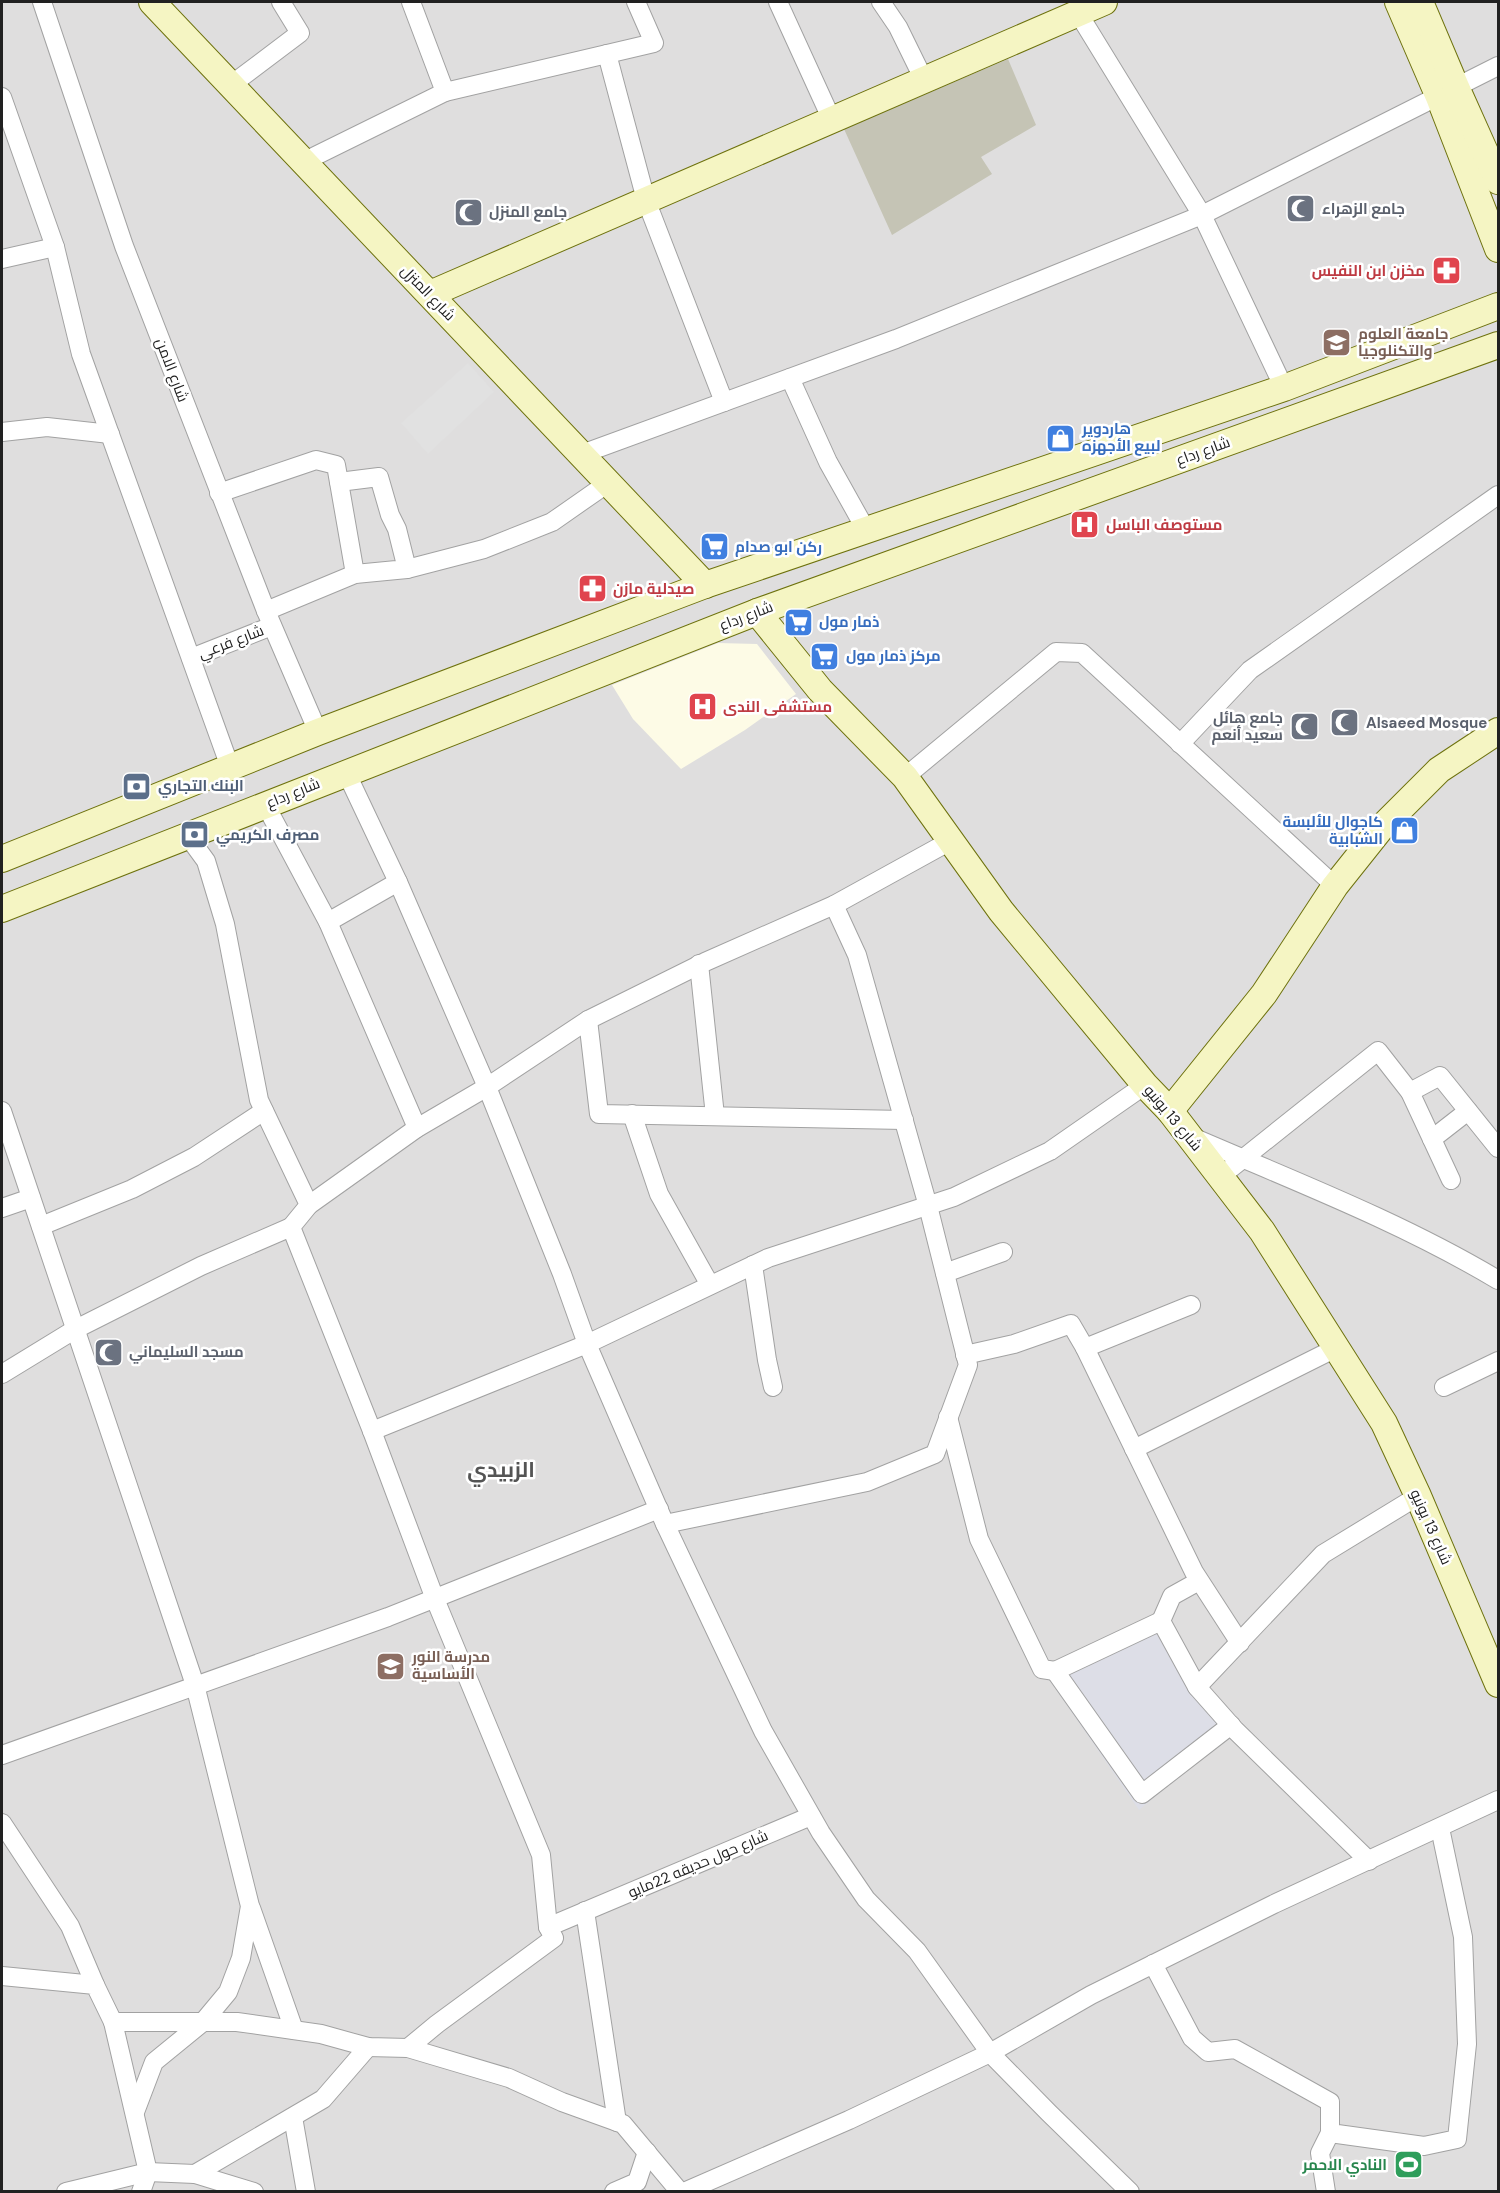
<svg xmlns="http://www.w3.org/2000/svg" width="1500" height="2193" font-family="'DM Sans',Cairo,sans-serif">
  <rect width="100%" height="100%" fill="#f1eee9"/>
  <rect fill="#dfdede" x="2" y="2" width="1496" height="2189"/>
  <polygon fill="#fdfbe6" points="718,643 757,644 796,694 745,730 681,769 633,719 612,685"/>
  <polygon fill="#c5c4b5" points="1008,59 1036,125 981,157 992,174 892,235 844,129"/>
  <polygon fill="#e1e1e1" points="468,363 494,392 428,454 401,423"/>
  <polygon fill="#dddee7" points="1166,1610 1197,1687 1235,1730 1139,1810 1042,1669"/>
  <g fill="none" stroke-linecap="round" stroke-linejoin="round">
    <defs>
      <g id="street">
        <polyline points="42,2 124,246 266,611 318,732"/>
        <polyline points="778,2 831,118"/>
        <polyline points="881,2 898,27 924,80"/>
        <polyline points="1078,13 1202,215 1284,388"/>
        <polyline points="607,54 646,200 724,402"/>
        <polyline points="231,85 300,33 281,2"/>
        <polyline points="445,92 654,43 636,2"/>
        <polyline points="2,97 55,247 81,354 230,767"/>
        <polyline points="303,162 445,92 411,2"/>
        <polyline points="2,259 55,247"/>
        <polyline points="790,378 828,462 866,530"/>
        <polyline points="2,432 47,427 110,434"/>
        <polyline points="582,454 896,339 1202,215 1498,66"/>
        <polyline points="219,493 316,460 336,465 355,574"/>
        <polyline points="407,569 484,549 552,522 608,483"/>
        <polyline points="266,611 355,574 407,569 397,529 390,515 379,477 339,482"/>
        <polyline points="191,658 272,626"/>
        <polyline points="1180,744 1250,670 1498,495"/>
        <polyline points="346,772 398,882 487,1087 562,1274 587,1344 665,1524 763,1731 821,1833 866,1899 917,1951 990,2053 1049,2113 1130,2192"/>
        <polyline points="905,777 1056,652 1082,653 1335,886"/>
        <polyline points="265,804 328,922 417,1128"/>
        <polyline points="187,835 206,861 225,924 259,1100 309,1205 291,1227 372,1431 435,1599 541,1855 548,1927 554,1938 437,2024 408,2048"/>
        <polyline points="328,922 398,882"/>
        <polyline points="699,964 715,1116"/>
        <polyline points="588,1020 599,1114 904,1120"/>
        <polyline points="1410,1092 1440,1076 1498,1148"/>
        <polyline points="2,1111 195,1685 250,1906 241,1958 228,1992 203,2022 154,2062 135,2112"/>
        <polyline points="632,1114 659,1194 710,1285"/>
        <path d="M1190 1136C1294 1181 1401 1222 1498 1280"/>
        <polyline points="1432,1139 1468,1111"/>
        <polyline points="1220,1177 1378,1051 1410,1092 1451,1180"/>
        <polyline points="309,1205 417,1128 487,1087 588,1020 705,962 834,905 952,840"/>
        <polyline points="2,1208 31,1198"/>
        <polyline points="41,1226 132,1189 194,1157 264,1111"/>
        <polyline points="753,1265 767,1360 773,1387"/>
        <polyline points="945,1273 1003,1252"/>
        <polyline points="1191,1305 1085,1348 1194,1572 1240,1643"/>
        <polyline points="965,1355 1014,1344 1071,1324 1085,1348"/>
        <polyline points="2,1374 74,1330 201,1266 291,1227"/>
        <polyline points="1444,1387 1498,1361"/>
        <polyline points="948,1417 979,1539 1042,1669 1055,1671"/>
        <polyline points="372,1431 587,1344 768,1258 954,1197 1050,1151 1145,1085"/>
        <polyline points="1134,1449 1336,1348"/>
        <polyline points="665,1524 867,1482 935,1454 968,1365 928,1206 857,955 834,905"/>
        <polyline points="1161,1621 1172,1596 1199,1581"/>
        <polyline points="1197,1687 1161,1621 1055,1671 1142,1794 1231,1725"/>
        <polyline points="2,1755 388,1617 659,1509"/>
        <polyline points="2,1823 70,1926 95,1985"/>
        <polyline points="1369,1861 1235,1730 1197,1687 1323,1554 1418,1496"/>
        <polyline points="251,1908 294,2030"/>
        <polyline points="585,1911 617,2122"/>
        <polyline points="548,1927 811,1816"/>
        <polyline points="1153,1964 1192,2038 1208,2052 1235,2049 1330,2102 1330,2133 1424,2146 1457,2139 1467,2044 1463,1937 1440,1828"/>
        <polyline points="2,1976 95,1985 113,2022 237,2022 321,2034 368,2047 408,2048 509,2078 562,2102 623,2124 680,2192"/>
        <polyline points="113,2022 148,2172 141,2192"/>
        <polyline points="293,2117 306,2192"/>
        <polyline points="195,2174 323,2099 368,2047"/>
        <polyline points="66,2192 148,2172 195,2174 254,2192"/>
        <polyline points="614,2192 637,2182 647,2152"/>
        <polyline points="684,2192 849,2120 990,2053 1091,1995 1274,1904 1498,1800"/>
        <polyline points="1326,2192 1320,2153 1330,2133"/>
      </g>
      <g id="secondary">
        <polyline points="152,2 705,585"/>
        <polyline points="1398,2 1439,97 1498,249"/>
        <polyline points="1420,2 1456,87 1498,181"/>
        <polyline points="430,294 1104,2"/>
        <polyline points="757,612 820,690 905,777 1001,911 1145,1085 1170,1111 1262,1231 1384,1423 1418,1496 1498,1684"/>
        <polyline points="2,859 318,732 705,585 1284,388 1498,306"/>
        <polyline points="2,909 757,612 1498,345"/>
        <polyline points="1170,1111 1264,994 1335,886 1382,827 1439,770 1498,731"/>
      </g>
    </defs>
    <use href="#street" stroke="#a2a2a2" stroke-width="20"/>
    <use href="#secondary" stroke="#6e720e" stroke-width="28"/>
    <use href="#street" stroke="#fff" stroke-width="18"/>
    <use href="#secondary" stroke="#f5f5c3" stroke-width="26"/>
  </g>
  <defs>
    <symbol id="mosque-square" viewBox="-11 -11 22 22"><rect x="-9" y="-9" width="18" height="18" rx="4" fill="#6b7280" stroke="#fff"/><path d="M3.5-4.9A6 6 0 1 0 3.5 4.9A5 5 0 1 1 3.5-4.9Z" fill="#fff"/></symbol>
    <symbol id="pharmacy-square" viewBox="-11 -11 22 22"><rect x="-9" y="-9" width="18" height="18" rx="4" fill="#e0444e" stroke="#fff"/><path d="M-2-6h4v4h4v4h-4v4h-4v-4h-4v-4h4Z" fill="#fff"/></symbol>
    <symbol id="university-square" viewBox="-11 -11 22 22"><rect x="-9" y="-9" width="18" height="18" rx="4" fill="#8d6e63" stroke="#fff"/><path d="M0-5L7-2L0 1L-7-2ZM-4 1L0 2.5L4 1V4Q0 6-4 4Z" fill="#fff"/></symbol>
    <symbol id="shop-square" viewBox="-11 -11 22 22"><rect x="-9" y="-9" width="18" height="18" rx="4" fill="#3f7fe0" stroke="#fff"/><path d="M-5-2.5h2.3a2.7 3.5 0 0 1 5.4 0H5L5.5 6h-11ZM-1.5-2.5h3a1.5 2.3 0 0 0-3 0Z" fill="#fff"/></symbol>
    <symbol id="hospital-square" viewBox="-11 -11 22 22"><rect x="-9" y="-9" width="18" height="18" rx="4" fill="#e0444e" stroke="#fff"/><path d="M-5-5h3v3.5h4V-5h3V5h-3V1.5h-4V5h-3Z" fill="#fff"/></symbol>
    <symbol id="supermarket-square" viewBox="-11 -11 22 22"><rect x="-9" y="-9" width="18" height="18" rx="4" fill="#3f7fe0" stroke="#fff"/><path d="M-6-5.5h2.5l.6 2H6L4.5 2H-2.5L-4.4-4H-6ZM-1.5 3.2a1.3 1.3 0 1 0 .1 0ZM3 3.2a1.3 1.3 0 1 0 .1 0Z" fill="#fff"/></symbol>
    <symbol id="bank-square" viewBox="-11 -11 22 22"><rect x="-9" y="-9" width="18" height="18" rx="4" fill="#5c6f8a" stroke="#fff"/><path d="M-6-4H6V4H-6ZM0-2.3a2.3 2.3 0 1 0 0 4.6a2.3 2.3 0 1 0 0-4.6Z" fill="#fff"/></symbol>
    <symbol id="school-square" viewBox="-11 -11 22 22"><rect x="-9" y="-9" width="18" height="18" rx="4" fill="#8d6e63" stroke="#fff"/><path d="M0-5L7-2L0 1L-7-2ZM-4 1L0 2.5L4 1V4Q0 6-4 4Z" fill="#fff"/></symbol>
    <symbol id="stadium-square" viewBox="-11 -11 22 22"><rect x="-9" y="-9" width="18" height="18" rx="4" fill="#2e9e5b" stroke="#fff"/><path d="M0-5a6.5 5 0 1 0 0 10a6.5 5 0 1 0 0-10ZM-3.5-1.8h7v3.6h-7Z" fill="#fff"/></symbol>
  </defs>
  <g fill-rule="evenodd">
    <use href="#mosque-square" x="1284" y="192" width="33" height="33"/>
    <use href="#mosque-square" x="452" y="196" width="33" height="33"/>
    <use href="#pharmacy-square" x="1430" y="254" width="33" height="33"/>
    <use href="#university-square" x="1320" y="326" width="33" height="33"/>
    <use href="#shop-square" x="1044" y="422" width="33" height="33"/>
    <use href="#hospital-square" x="1068" y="508" width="33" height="33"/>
    <use href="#supermarket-square" x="698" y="530" width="33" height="33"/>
    <use href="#pharmacy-square" x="576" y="572" width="33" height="33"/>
    <use href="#supermarket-square" x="782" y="606" width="33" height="33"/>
    <use href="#supermarket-square" x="808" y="640" width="33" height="33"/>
    <use href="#hospital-square" x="686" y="690" width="33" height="33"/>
    <use href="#mosque-square" x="1328" y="706" width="33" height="33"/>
    <use href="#mosque-square" x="1288" y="710" width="33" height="33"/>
    <use href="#bank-square" x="120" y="770" width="33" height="33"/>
    <use href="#shop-square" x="1388" y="814" width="33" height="33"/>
    <use href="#bank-square" x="178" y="818" width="33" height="33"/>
    <use href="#mosque-square" x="92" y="1336" width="33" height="33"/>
    <use href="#school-square" x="374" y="1650" width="33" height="33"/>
    <use href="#stadium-square" x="1392" y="2148" width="33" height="33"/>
  </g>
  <g text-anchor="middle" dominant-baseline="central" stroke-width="5" stroke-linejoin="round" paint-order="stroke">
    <g font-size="15" font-weight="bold" fill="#5b616d" stroke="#fff" text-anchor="start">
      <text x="1322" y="209">جامع الزهراء</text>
      <text x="489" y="212">جامع المنزل</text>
      <text x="1283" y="718" text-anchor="end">جامع هائل<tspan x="1283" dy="17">سعيد أنعم</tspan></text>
      <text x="1366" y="723">Alsaeed Mosque</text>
      <text x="129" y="1352">مسجد السليماني</text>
    </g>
    <g font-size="15" font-weight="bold" fill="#be3a42" stroke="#fff" text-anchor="start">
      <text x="1425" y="271" text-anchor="end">مخزن ابن النفيس</text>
      <text x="1106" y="525">مستوصف الباسل</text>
      <text x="613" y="589">صيدلية مازن</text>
      <text x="723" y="707">مستشفى الندى</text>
    </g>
    <g font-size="15" fill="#212121" stroke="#fff">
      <text transform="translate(428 293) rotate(46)">شارع المنزل</text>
      <text transform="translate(172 370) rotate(69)">شارع الامن</text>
      <text transform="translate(1203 451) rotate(-20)">شارع رداع</text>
      <text transform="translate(746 616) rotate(-21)">شارع رداع</text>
      <text transform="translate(231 642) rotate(-21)">شارع فرعي</text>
      <text transform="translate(293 793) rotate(-22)">شارع رداع</text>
      <text transform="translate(1173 1118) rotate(50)">شارع 13 يونيو</text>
      <text transform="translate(1431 1527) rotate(66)">شارع 13 يونيو</text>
      <text transform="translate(698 1864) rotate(-23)">شارع حول حديقه 22مايو</text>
    </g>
    <g font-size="15" font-weight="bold" fill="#785e54" stroke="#fff" text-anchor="start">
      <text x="1358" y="334">جامعة العلوم<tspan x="1358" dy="17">والتكنلوجيا</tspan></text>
      <text x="412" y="1657">مدرسة النور<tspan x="412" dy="17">الأساسية</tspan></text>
    </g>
    <g font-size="15" font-weight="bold" fill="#366cbe" stroke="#fff" text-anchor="start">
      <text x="1082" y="429">هاردوير<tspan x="1082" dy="17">لبيع الأجهزه</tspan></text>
      <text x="735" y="547">ركن ابو صدام</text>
      <text x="819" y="622">ذمار مول</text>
      <text x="846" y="656">مركز ذمار مول</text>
      <text x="1383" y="822" text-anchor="end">كاجوال للألبسة<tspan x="1383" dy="17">الشبابية</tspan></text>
    </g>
    <g font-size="15" font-weight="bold" fill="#4e5e75" stroke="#fff" text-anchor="start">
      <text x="158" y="786">البنك التجاري</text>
      <text x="216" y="835">مصرف الكريمي</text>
    </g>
    <g font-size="15" font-weight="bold" fill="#27864d" stroke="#fff" text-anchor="end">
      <text x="1387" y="2165">النادي الاحمر</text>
    </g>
    <g font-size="21" font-weight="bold" fill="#545454" stroke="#fff">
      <text x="501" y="1470">الزبيدي</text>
    </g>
  </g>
  <rect width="1500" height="2193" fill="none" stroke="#212121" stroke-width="6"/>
</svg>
